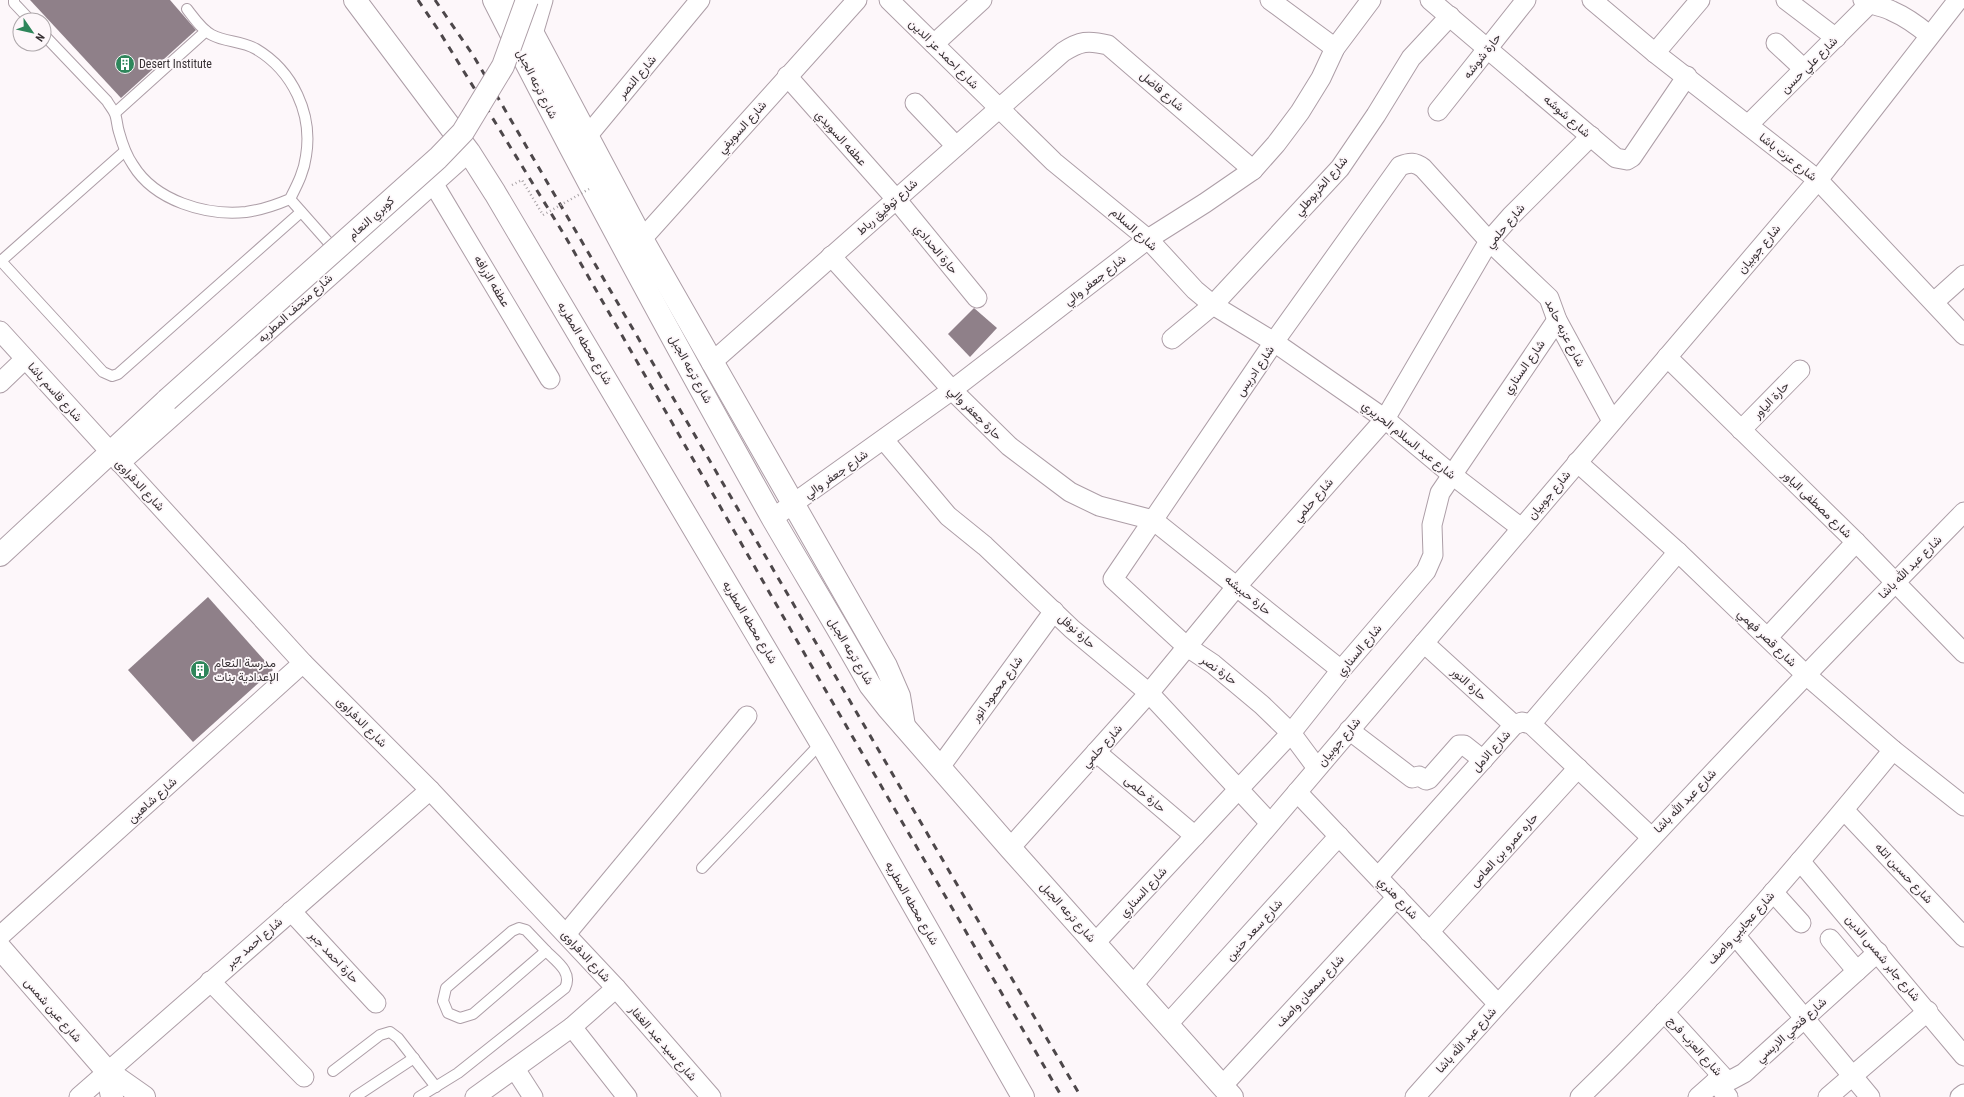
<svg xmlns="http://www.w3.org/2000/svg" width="1964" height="1097" font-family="'Roboto Condensed',Vazirmatn,sans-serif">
  <rect width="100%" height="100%" fill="#fdf7fa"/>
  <g fill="#8f8089">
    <polygon points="30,0 170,0 196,30 121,98"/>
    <polygon points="974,308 997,328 970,357 948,334"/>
    <polygon points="208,597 273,670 193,742 128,670"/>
  </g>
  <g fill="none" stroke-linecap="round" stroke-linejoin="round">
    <defs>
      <g id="lane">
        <polyline points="14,0 14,3 30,20"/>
        <path d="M44 35 107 101C109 105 113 109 115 114 117 119 117 126 119 132 122 143 126 155 133 165 155 201 206 216 246 212 261 210 276 205 290 199 297 185 304 172 306 156 313 114 293 71 256 49 242 41 225 42 212 35 202 30 194 18 187 9"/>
        <polyline points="115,113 206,31"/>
        <polyline points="290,199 336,251"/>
        <polyline points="0,260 103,372 112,376 118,374 301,212"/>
        <polyline points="1,261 125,151"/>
        <polyline points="702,868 821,743"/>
        <polygon points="519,928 526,930 546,951 473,1014 460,1018 448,1013 443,1001 446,988 512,931"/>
        <polyline points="333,1071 380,1035 390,1032 398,1038 436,1087"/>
        <polyline points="355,1097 414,1058"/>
        <path d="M419 1097 458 1073 565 988C573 972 556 961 546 951"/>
      </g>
      <g id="street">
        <polyline points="889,0 1054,162 1148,239 1195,290 1213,305 1274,342 1385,419 1451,474 1521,528"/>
        <polyline points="1270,0 1335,48"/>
        <polyline points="1430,0 1616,158 1627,160 1632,157 1687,76"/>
        <polyline points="1592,0 1655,53 1818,180 1964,335"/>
        <polyline points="1786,0 1836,38"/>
        <path d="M1863 0C1872 6 1883 6 1892 11 1906 17 1917 25 1929 35"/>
        <polyline points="533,34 543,0"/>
        <polyline points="1776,43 1804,69"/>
        <polyline points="934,44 982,0"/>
        <polyline points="1655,53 1700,0"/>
        <polyline points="787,76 896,199 977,298"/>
        <polyline points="915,103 956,146"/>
        <polyline points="1438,111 1526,0"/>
        <polyline points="1748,125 1869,4"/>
        <polyline points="579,146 700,0"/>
        <polyline points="433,183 550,379"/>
        <polyline points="633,249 857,0"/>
        <polyline points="831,256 952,390 1009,446 1070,492 1099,506 1153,520 1341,670"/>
        <polyline points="1934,302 1964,275"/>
        <polyline points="0,331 303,663 430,790 616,988 711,1097"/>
        <polyline points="1172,339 1213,305 1340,168 1376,115 1411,58 1450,16"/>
        <polyline points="1667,357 1856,542 1964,653"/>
        <path d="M711 363 1063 52C1080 41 1088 40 1108 45L1253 170"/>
        <polyline points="0,383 25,359"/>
        <polyline points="1741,430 1800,370"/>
        <polyline points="884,440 948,516 985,546 1072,629 1149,693 1270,823"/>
        <polyline points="1577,462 1678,552 1805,674 1893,750 1964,806"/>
        <polyline points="120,463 469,152"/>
        <polyline points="773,518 952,390 1148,239 1205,203 1253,170 1276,144 1300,112 1321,78 1335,48 1371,0"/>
        <polyline points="1768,637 1856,542"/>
        <polyline points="1424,643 1514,725"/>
        <polyline points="1531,724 1678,552"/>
        <polyline points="1349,730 1412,778 1419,776 1426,780 1429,779 1459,745 1464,745 1483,760"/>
        <polyline points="1096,752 1195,836"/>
        <polyline points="940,767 1054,611"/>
        <path d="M1317 768 1291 733 1262 705 1213 664 1186 646 1113 579 1274 342 1400 166C1410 162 1415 162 1423 168L1489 241 1549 298 1557 320 1612 421"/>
        <polyline points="1297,792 1498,1004"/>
        <polyline points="1844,810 1964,937"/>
        <polyline points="1010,848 1149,693 1237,586 1385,419 1489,241 1511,216 1591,136"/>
        <polyline points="1800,861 1964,1056"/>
        <polyline points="1378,877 1514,725 1522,722 1531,724 1651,837"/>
        <polyline points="1773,892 1801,923"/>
        <polyline points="291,911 376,1003"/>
        <polyline points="1429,932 1578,768"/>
        <polyline points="566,934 747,716"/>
        <polyline points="1735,935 1870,1097"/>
        <polyline points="0,936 303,663"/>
        <polyline points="1830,939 1857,971"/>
        <polyline points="1095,943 1291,733 1341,670 1426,571 1433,555 1432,525 1440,493 1557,320"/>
        <polyline points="210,981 304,1077"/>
        <polyline points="1133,985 1818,180 1958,0"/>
        <polyline points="1664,1012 1726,1080"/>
        <polyline points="1168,1024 1339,836"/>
        <polyline points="572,1027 627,1097"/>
        <polyline points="515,1069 533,1097"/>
        <polyline points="1715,1082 1728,1097"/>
        <polyline points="1223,1085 1397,897"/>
        <polyline points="79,1097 430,790"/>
        <polyline points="475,1097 572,1027 616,988"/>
        <path d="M1415 1097C1593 897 1777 703 1964 512"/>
        <path d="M1580 1097C1692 989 1794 871 1893 750"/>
        <polyline points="1698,1097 1715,1082 1731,1080 1744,1073 1878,952"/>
        <polyline points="1828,1097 1928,1011"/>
        <polyline points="1960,1097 1964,1094"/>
      </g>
      <g id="secondary">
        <polyline points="355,0 469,152 495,193 821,743 1023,1097"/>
        <path d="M494 0C583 175 677 348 773 519 805 574 839 629 870 685L888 708 1010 848 1232 1097"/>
        <polyline points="515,0 642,239 886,666 899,696 904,726"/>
        <polyline points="0,555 167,400"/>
        <polyline points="0,948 107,1071 144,1097"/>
        <polyline points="107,1071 112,1097"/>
      </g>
    </defs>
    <use href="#lane" stroke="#ad9ea7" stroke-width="12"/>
    <use href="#street" stroke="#ad9ea7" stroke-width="21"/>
    <use href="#secondary" stroke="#ad9ea7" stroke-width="24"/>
    <polyline stroke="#a7a1a4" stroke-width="2.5" stroke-dasharray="1 3" stroke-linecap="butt" points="512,185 522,180 543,215"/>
    <use href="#lane" stroke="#fff" stroke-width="10"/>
    <use href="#street" stroke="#fff" stroke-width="19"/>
    <use href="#secondary" stroke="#fff" stroke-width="22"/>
    <g stroke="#4d474a" stroke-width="3" stroke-dasharray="7 7" stroke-linecap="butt">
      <polyline points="418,0 439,31 565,236 819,679 1062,1097"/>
      <polyline points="435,0 473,55 1081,1097"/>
    </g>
    <defs>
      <polyline id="secondary-bridge" points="167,400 438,158 463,132 503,66 527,0"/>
    </defs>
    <use href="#secondary-bridge" stroke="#ad9ea7" stroke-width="24" stroke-linecap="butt"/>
    <polyline stroke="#a7a1a4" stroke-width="2.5" stroke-dasharray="1 3" stroke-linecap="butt" points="543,215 589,189"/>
    <use href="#secondary-bridge" stroke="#fff" stroke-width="22"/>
  </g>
  <defs>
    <symbol id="building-disc" viewBox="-11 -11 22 22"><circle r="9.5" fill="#2e865b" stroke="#fdf7fa"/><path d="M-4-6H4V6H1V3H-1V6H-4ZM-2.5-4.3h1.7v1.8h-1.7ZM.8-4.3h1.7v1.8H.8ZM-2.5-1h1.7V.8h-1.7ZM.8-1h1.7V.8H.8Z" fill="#fff"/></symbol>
  </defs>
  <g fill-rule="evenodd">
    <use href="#building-disc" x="114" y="53" width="22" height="22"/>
    <use href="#building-disc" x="189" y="659" width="22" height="22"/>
  </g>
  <g text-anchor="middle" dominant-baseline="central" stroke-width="3.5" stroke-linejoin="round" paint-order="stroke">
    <g font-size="12" fill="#373134" stroke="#fdf7fa">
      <text transform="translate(944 54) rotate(45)">شارع احمد عز الدين</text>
      <text transform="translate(1482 56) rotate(-52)">حارة شوشه</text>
      <text transform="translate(1809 65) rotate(-45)">شارع علي حسن</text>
      <text transform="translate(637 77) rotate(-50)">شارع النصر</text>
      <text transform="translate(537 84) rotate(63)">شارع ترعه الجبل</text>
      <text transform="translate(1162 91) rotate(41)">شارع فاضل</text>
      <text transform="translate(1567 116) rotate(41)">شارع شوشه</text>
      <text transform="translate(742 127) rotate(-48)">شارع السويفي</text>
      <text transform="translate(841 138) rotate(48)">عطفه السويدي</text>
      <text transform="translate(1788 157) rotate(38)">شارع عزت باشا</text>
      <text transform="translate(1321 186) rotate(-49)">شارع الخربوطلي</text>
      <text transform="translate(887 207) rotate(-42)">شارع توفيق رباط</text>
      <text transform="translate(371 218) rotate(-42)">كوبري النعام</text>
      <text transform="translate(1505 226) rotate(-50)">شارع حلمي</text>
      <text transform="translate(1134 229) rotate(42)">شارع السلام</text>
      <text transform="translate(936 249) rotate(50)">حارة الحدادي</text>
      <text transform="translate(1759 249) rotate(-50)">شارع جوبيان</text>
      <text transform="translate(1095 280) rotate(-38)">شارع جعفر والي</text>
      <text transform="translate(492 281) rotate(59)">عطفه الزرافه</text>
      <text transform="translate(295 308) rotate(-42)">شارع متحف المطريه</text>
      <text transform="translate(1565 333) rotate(63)">شارع عزبه حامد</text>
      <text transform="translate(585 343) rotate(59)">شارع محطه المطريه</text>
      <text transform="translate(1524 367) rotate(-55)">شارع السناري</text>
      <text transform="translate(691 369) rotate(61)">شارع ترعه الجبل</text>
      <text transform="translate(1255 371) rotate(-56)">شارع ادريس</text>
      <text transform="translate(55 392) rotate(48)">شارع قاسم باشا</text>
      <text transform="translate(1771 400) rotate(-46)">حارة الياور</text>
      <text transform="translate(975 413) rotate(45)">حارة جعفر والي</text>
      <text transform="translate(1409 440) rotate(39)">شارع عبد السلام الحريري</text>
      <text transform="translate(836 474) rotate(-35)">شارع جعفر والي</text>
      <text transform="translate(140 485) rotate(47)">شارع الدفراوى</text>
      <text transform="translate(1549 495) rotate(-50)">شارع جوبيان</text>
      <text transform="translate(1313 500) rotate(-49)">شارع حلمي</text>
      <text transform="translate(1817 504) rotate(44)">شارع مصطفى الياور</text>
      <text transform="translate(1910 567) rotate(-45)">شارع عبد الله باشا</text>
      <text transform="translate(1248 595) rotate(39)">حارة حبيشه</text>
      <text transform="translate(750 622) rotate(59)">شارع محطه المطريه</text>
      <text transform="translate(1077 631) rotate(42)">حارة نوفل</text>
      <text transform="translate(1767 638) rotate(44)">شارع قصر فهمي</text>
      <text transform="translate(1359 650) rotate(-50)">شارع السناري</text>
      <text transform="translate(851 651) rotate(59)">شارع ترعه الجبل</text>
      <text transform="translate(1219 670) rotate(36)">حارة نصر</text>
      <text transform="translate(1469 684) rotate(42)">حارة النور</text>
      <text transform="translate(997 689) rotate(-54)">شارع محمود انور</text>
      <text transform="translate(362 722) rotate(45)">شارع الدفراوى</text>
      <text transform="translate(1339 742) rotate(-50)">شارع جوبيان</text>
      <text transform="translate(1102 746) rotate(-48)">شارع حلمي</text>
      <text transform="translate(1491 751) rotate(-48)">شارع الامل</text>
      <text transform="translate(1145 794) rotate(40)">حارة حلمى</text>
      <text transform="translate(152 800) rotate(-42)">شارع شاهين</text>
      <text transform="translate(1685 801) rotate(-46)">شارع عبد الله باشا</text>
      <text transform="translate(1504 850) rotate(-48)">حاره عمرو بن العاص</text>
      <text transform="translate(1904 873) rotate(47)">شارع حسين اتله</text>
      <text transform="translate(1143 892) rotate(-47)">شارع السناري</text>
      <text transform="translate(1398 898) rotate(47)">شارع هنري</text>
      <text transform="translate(912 903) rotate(60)">شارع محطه المطريه</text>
      <text transform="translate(1068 912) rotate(48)">شارع ترعه الجبل</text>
      <text transform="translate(1741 928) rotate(-48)">شارع عجايبي واصف</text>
      <text transform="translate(1254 930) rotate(-48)">شارع سعد حنين</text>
      <text transform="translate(254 943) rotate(-41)">شارع احمد جبر</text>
      <text transform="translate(586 956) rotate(47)">شارع الدفراوى</text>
      <text transform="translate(334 957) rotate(47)">حارة احمد جبر</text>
      <text transform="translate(1883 958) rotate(50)">شارع جابر شمس الدين</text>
      <text transform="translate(1310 991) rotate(-47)">شارع سمعان واصف</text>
      <text transform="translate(53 1010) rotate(49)">شارع عين شمس</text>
      <text transform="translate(1791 1030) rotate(-42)">شارع فتحي الاربسي</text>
      <text transform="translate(1466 1040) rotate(-48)">شارع عبد الله باشا</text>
      <text transform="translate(663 1043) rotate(49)">شارع سيد عبد الغفار</text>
      <text transform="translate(1695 1046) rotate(48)">شارع العزب فرج</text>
    </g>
    <g font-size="12" fill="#373134" stroke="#fdf7fa" text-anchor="start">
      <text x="139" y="64">Desert Institute</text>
      <text x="214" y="663">مدرسة النعام<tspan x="214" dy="14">الإعدادية بنات</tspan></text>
    </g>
  </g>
  <g transform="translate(32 32) rotate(124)"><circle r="19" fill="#fdf7fa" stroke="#aea8ab"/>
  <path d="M0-3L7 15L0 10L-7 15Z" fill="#2e865b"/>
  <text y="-6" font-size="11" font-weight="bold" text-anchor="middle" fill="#373134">N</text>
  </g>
</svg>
